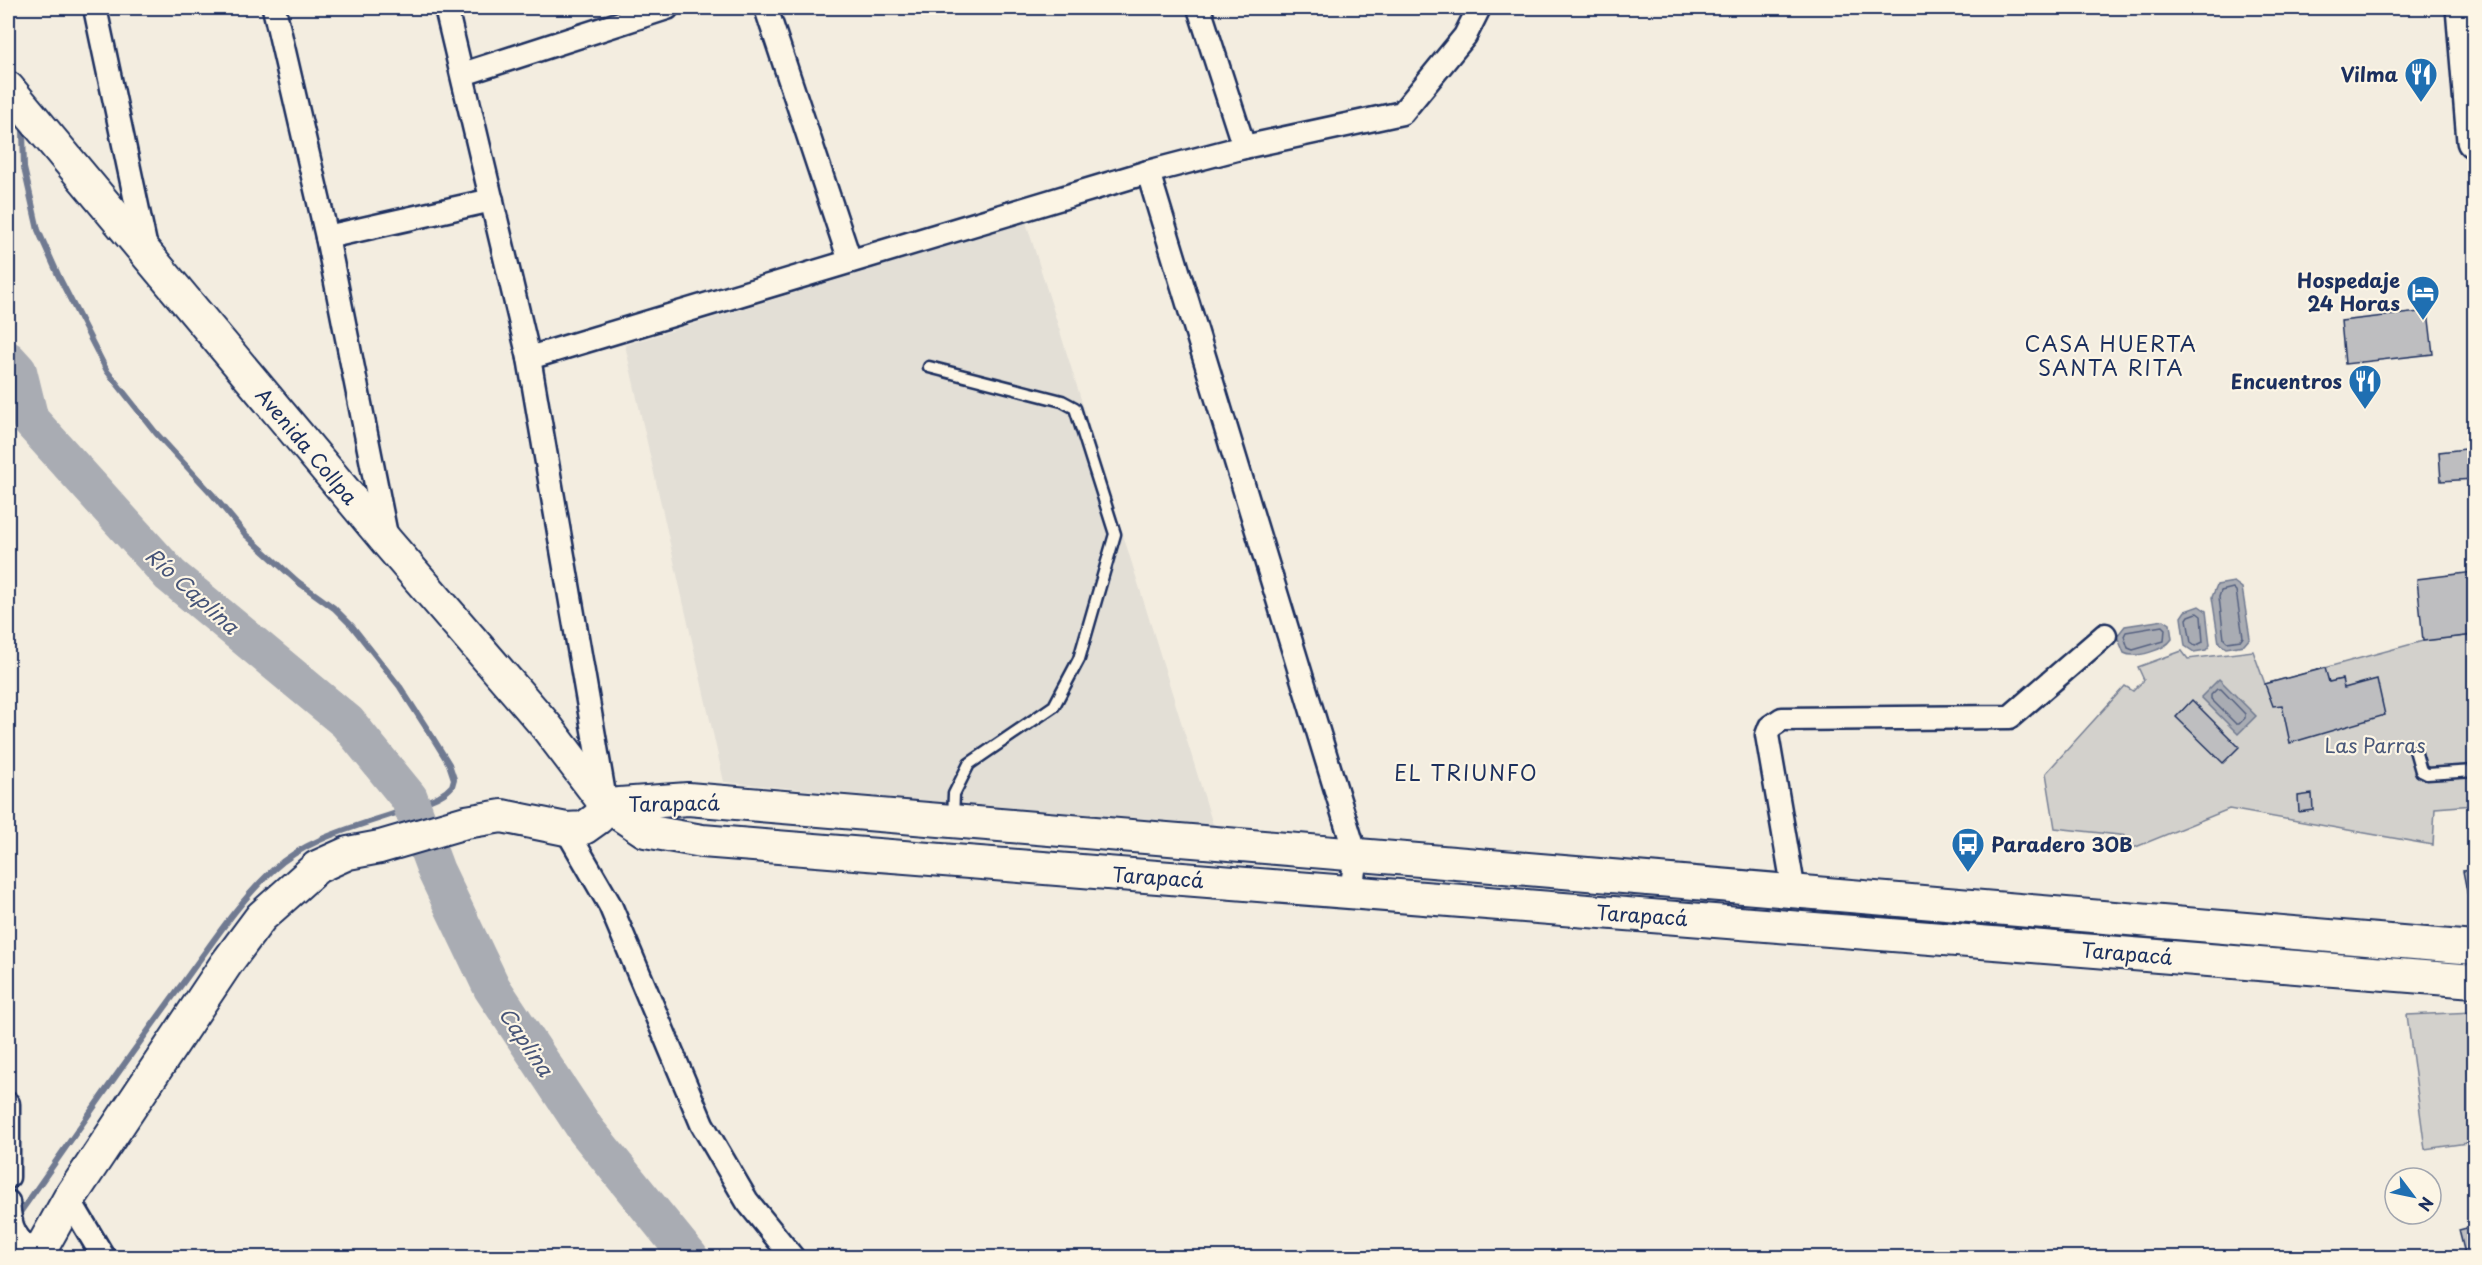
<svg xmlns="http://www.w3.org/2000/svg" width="2482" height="1265" font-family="'Playpen Sans',sans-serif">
  <rect width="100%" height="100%" fill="#f3ede0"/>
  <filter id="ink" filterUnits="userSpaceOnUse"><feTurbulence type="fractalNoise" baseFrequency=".0167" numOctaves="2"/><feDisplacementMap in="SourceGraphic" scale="12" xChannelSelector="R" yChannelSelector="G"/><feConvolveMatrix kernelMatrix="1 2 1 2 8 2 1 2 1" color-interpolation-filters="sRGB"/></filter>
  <g filter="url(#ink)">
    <polygon fill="#e3dfd6" points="1026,222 1214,828 724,782 625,345"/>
    <g fill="#d3d1cc" stroke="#778095" stroke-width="1.5">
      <polygon points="2474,635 2474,805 2435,808 2433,845 2229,809 2131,849 2128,836 2055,828 2046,773 2125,686 2133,691 2144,680 2138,667 2182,651 2188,659 2253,651 2265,684 2423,641"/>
      <polygon points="2474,1012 2474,1142 2425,1149 2407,1015"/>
    </g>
    <g fill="#a9acb3" stroke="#707a91" stroke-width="1.5">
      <polygon points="2234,582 2242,588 2250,638 2244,645 2226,648 2219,643 2212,597 2217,585"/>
      <polygon points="2199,606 2206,611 2210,645 2206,650 2194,652 2185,646 2181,617 2185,611"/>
      <path d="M2164 620 2170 624 2172 639C2165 650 2135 659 2124 653L2117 636 2125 626Z"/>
      <polygon points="2219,679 2256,716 2238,734 2201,697"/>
    </g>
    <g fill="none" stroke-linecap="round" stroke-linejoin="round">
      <g stroke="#546180" stroke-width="1.5">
        <polygon points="2233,588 2236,591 2243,637 2241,640 2227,642 2224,639 2219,597 2221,591"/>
        <polygon points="2197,613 2201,616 2203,642 2195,646 2191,643 2187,619 2189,616"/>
        <polygon points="2162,626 2165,629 2164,641 2133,650 2128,648 2124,636 2126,632"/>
        <polygon points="2217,689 2221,689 2245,714 2245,718 2239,724 2236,724 2211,699 2211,695"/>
      </g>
      <path stroke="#707a91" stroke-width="6" d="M19 1214C74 1136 128 1057 185 980 212 943 239 901 273 870 310 835 366 825 413 807 426 801 442 798 452 786L454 779 449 764 433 738 400 687 352 626 334 608 298 582 246 535 212 494 156 433 107 371 59 277 38 230 24 168 23 130"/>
      <polyline stroke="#a9acb3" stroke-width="38" points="8,360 18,371 30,420 170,575 347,722 409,798 436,871 492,988 586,1130 690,1258"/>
    </g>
    <g fill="#bebec0" stroke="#1b2f5e" stroke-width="1.5">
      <polygon points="2428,311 2433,354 2345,364 2341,321"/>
      <polygon points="2474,448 2474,479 2441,481 2439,452"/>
      <polygon points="2474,572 2474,635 2423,641 2417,579"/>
      <polygon points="2325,668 2329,682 2342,679 2344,688 2377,679 2385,715 2290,743 2282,705 2273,706 2265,684"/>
      <polygon points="2192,700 2239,747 2223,763 2176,717"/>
      <polygon points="2312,794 2313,810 2299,812 2298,796"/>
      <polygon points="2474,870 2474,927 2463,871"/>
      <polygon points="2474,1146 2474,1182 2467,1147"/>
      <polygon points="2474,1226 2474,1258 2466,1258 2459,1230"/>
    </g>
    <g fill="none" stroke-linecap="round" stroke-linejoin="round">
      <defs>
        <g id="lane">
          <polyline points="929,367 1062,401 1075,408 1115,534 1079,659 1054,706 969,764 954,794 953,818"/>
          <polyline points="2415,750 2421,771 2427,774 2474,771"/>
        </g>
        <g id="street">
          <polyline points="95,8 147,253"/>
          <polyline points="274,8 327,237 387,540"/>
          <polyline points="446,8 529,358 605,800"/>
          <polyline points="766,8 850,261"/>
          <polyline points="1199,8 1244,147"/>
          <polyline points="463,74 667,8"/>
          <polyline points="1148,172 1356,856 1351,892"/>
          <polyline points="327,237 492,200"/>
          <polyline points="529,358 1148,172 1244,147 1402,113 1465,36 1479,8"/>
          <polyline points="566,829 610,905 702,1124 747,1201 793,1258"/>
          <polyline points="1794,892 1767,735 1770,727 1782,719 2010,717 2105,635"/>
          <polyline points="8,1104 8,1177"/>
          <polyline points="69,1199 104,1258"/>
          <path d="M8 1202C10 1230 15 1238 36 1256"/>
        </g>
        <g id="secondary">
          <polyline points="8,88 388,543 546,726 606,805 645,831 702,841 2474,981"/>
          <polyline points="606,805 688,799 2474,948"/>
          <polyline points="36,1258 69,1199 226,964 261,917 317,867 348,853 380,847 466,822 502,816 566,829 584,828 598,818 606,805"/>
        </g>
        <polyline id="highway" points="2463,8 2474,141"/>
      </defs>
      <use href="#lane" stroke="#1b2f5e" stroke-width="15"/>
      <use href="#street" stroke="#1b2f5e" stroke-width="27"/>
      <use href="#secondary" stroke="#1b2f5e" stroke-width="36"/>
      <use href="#highway" stroke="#1b2f5e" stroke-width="38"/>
      <use href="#lane" stroke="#fcf5e5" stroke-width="10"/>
      <use href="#street" stroke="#fcf5e5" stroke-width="22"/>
      <use href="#secondary" stroke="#fcf5e5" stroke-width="32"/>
      <use href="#highway" stroke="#fcf5e5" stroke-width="33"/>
    </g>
  </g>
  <defs>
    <symbol id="restaurant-pin" viewBox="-11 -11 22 30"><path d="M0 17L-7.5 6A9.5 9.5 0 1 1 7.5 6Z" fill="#1f6fb2" stroke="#fcf5e5"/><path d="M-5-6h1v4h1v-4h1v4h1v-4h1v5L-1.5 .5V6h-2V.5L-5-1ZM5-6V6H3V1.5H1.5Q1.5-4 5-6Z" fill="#fff"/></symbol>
    <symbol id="hotel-pin" viewBox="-11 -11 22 30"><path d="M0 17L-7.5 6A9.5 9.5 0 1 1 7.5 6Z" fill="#1f6fb2" stroke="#fcf5e5"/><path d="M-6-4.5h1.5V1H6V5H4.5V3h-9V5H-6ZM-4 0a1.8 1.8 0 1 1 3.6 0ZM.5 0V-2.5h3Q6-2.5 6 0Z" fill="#fff"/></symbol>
    <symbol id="bus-pin" viewBox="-11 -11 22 30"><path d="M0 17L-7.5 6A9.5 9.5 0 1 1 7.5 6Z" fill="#1f6fb2" stroke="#fcf5e5"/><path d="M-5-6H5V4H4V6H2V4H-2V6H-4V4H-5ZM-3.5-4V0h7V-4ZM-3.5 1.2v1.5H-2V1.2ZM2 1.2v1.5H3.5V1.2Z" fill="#fff"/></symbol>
  </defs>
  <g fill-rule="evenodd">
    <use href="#restaurant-pin" x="2402" y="55" width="38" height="52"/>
    <use href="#hotel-pin" x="2404" y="273" width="38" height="52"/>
    <use href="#restaurant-pin" x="2346" y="362" width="38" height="52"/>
    <use href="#bus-pin" x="1949" y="825" width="38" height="52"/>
  </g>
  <g text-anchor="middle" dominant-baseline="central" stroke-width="4.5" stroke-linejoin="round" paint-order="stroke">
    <g font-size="20" font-weight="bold" fill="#1b2f5e" stroke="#fcf5e5" text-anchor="end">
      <text x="2398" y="74">Vilma</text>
      <text x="2400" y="280">Hospedaje<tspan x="2400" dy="23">24 Horas</tspan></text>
      <text x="2342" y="381">Encuentros</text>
      <text x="1991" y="844" text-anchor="start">Paradero 30B</text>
    </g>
    <g font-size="20" fill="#1b2f5e" stroke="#fcf5e5">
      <text transform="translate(307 446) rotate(50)">Avenida Collpa</text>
      <text transform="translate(674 803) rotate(-1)">Tarapacá</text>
      <text transform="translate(1158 877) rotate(4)">Tarapacá</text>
      <text transform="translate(1642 915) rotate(4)">Tarapacá</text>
      <text transform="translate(2127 953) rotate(5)">Tarapacá</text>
    </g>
    <g font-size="20" fill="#49587a" stroke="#fcf5e5">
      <text x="2375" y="745">Las Parras</text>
    </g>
    <g font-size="21" letter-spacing="1.5" fill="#1b2f5e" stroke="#fcf5e5">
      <text x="2111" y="343">CASA HUERTA<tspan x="2111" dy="24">SANTA RITA</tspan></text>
      <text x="1466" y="772">EL TRIUNFO</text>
    </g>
    <g font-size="21" font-style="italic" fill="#465478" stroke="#fcf5e5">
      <text transform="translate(193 590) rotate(42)">Río Caplina</text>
      <text transform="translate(527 1041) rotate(56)">Caplina</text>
    </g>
  </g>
  <rect width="2482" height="1265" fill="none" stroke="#fcf5e5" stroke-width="30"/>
  <rect x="15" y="15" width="2452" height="1235" fill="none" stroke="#1b2f5e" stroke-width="2" filter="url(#ink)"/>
  <g transform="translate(2413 1196) rotate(122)"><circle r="28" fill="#fcf5e5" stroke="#a2a6af" stroke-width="1.5"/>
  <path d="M0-4.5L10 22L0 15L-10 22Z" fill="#1f6fb2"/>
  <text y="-9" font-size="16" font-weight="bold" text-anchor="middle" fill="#1b2f5e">N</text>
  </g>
</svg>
